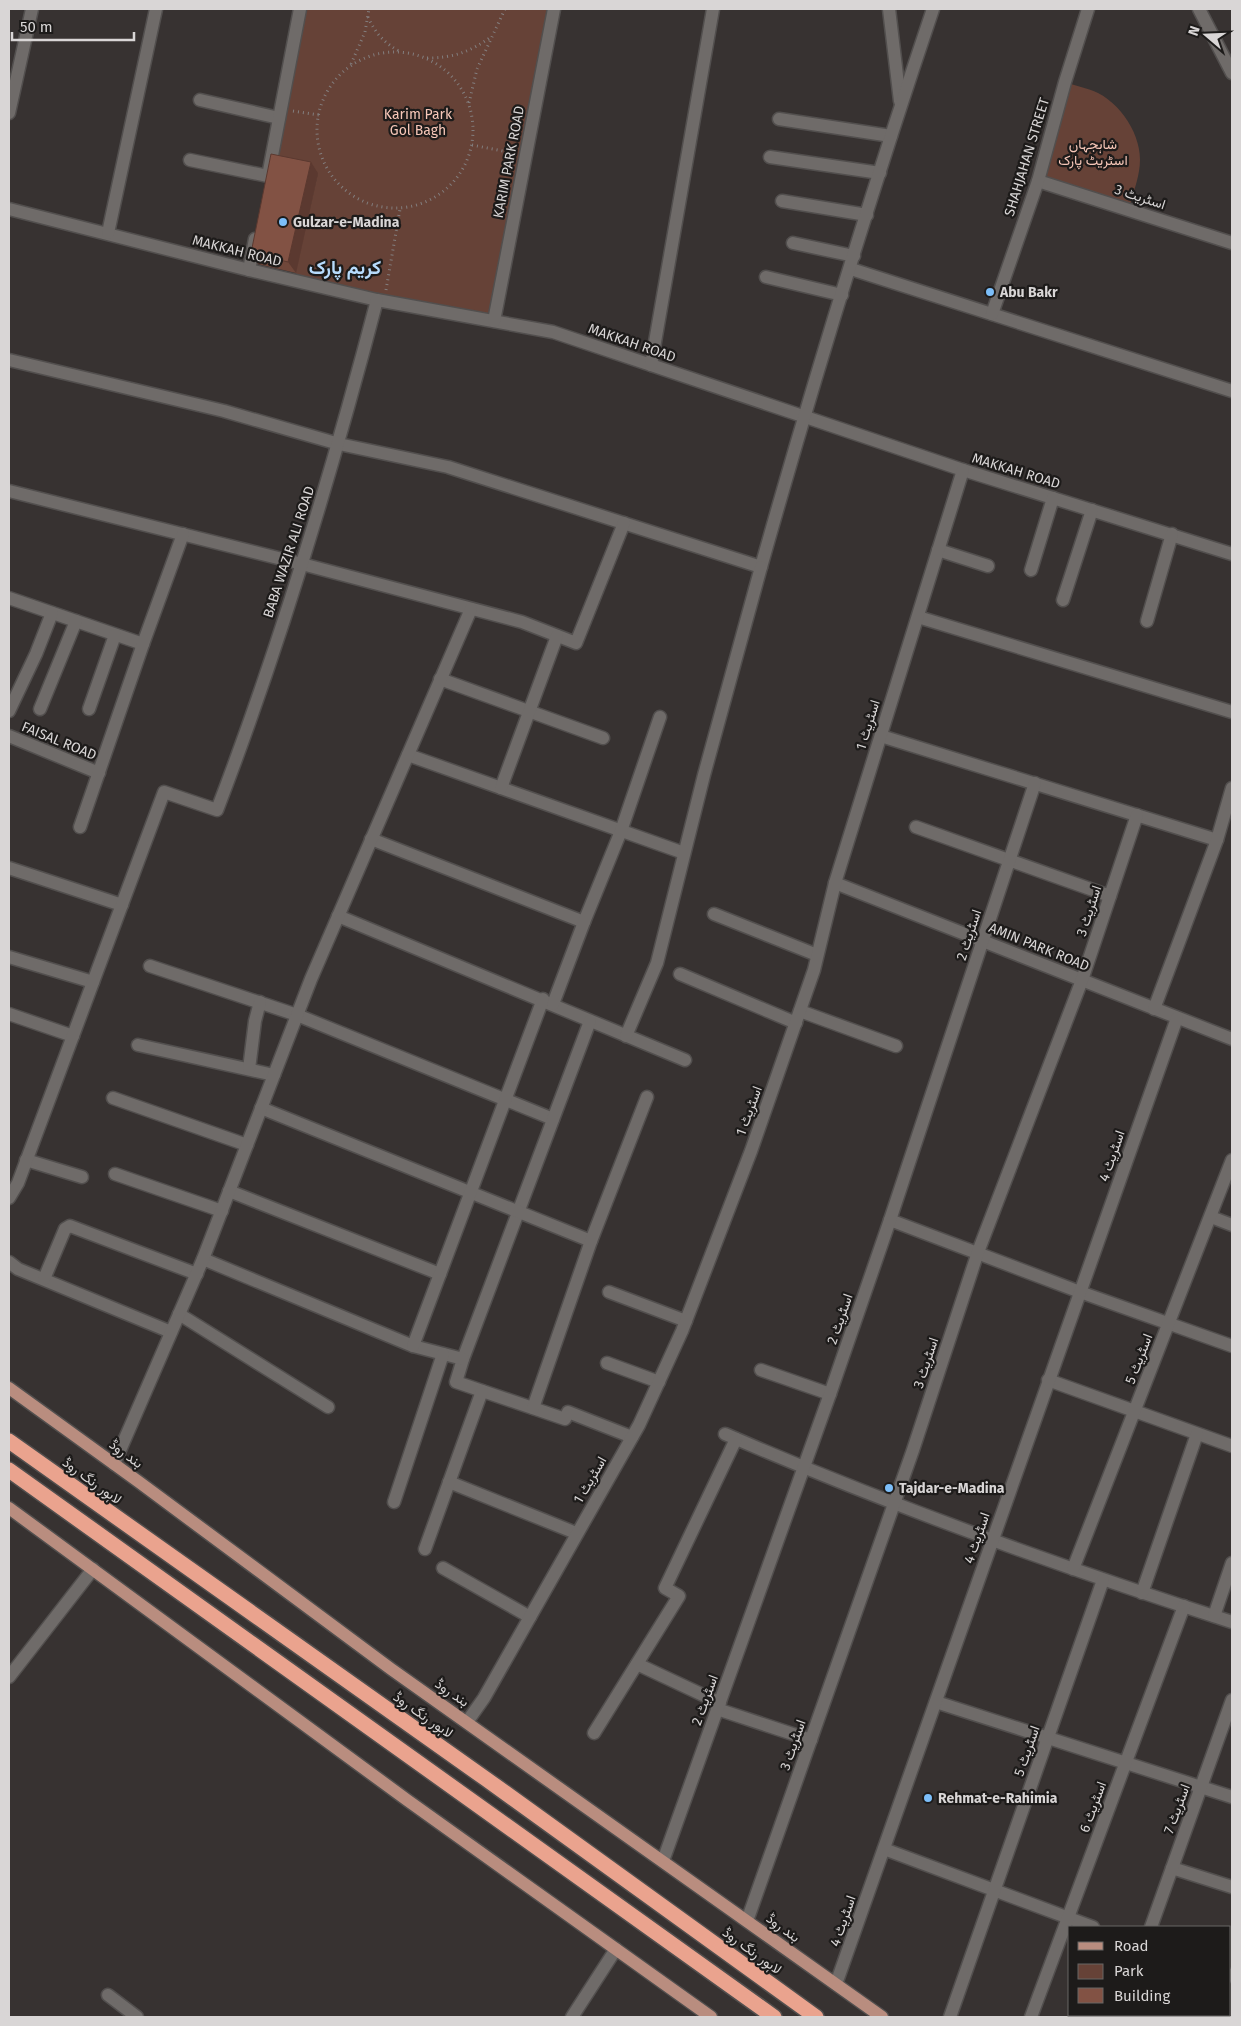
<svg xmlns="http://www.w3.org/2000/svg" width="1241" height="2026" font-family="'Fira Sans',Vazirmatn,sans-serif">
  <rect width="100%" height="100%" fill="#373231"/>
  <g fill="#664237">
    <polygon points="300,9 554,9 494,321 294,281 318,173 270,163"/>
    <path d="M1065 82C1076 86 1088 88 1098 93 1125 107 1145 142 1139 171 1137 184 1132 196 1129 209L1038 181Z"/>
  </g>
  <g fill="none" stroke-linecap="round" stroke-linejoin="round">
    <defs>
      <g id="minor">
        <polyline points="889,9 900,101"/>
        <polyline points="1199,9 1232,73"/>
        <polyline points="200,100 279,118"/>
        <polyline points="9,113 32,9"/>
        <polyline points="779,119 891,136"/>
        <polyline points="770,157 880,173"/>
        <polyline points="190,160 268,176"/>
        <polyline points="269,171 300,9"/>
        <polyline points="1038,181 1232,243"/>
        <polyline points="782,201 867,215"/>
        <polyline points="9,209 249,270 377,300 553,332 963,470 1232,554"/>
        <polyline points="108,233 156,9"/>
        <polyline points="793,243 854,256"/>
        <polyline points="851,269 1232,391"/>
        <polyline points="249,270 255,239"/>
        <polyline points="766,277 842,295"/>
        <polyline points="992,314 1038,181 1065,82 1088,9"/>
        <polyline points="494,321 554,9"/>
        <path d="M9 360 224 411 339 444 448 467 761 567C814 379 871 193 933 9"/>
        <polyline points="651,365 713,9"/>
        <polyline points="9,491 302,564 522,622 576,643 624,523"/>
        <polyline points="938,550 988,566"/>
        <polyline points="1031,570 1053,498"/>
        <polyline points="9,598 143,644"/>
        <polyline points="1063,600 1092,510"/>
        <polyline points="918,617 1232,712"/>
        <polyline points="1147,621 1172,534"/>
        <polyline points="440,679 603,738"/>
        <polyline points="40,709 76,621"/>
        <polyline points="89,709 115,635"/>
        <polyline points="9,711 36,654 52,613"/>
        <polyline points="9,736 99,773"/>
        <polyline points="881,736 1217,840"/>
        <polyline points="408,755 684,853"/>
        <polyline points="501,788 557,636"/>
        <polyline points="80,827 143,644 183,534"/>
        <polyline points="916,827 1110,896"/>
        <polyline points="371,839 584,922"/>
        <polyline points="9,868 122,905"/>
        <polyline points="835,883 1232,1039"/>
        <polyline points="714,914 817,955"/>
        <polyline points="338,916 685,1060"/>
        <polyline points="9,957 93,982"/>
        <polyline points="150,966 297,1015 553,1119"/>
        <polyline points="680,974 796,1023"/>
        <polyline points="553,1004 584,922 621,831 660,717"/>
        <polyline points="1154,1009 1217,840 1232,788"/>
        <polyline points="800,1011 896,1046"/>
        <polyline points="9,1014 73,1036"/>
        <polyline points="590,1021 463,1359 456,1382 565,1419 568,1412 632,1437"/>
        <polyline points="626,1036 657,963 704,775 761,567"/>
        <polyline points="138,1045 274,1075"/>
        <polyline points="249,1069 255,1021 260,1002"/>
        <polyline points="113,1098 247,1145"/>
        <polyline points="261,1108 591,1241"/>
        <polyline points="26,1160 82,1177"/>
        <polyline points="115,1174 222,1211"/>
        <polyline points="229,1191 440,1274"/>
        <path d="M9 1198 18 1183 164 792 217 810C281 643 332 472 377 300"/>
        <polyline points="1211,1217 1232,1225"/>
        <polyline points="890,1220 1080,1292 1232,1346"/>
        <polyline points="203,1259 413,1346 463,1359"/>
        <polyline points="9,1262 18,1269 171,1332"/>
        <polyline points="44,1279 65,1229 70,1226 197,1274"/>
        <polyline points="609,1292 686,1321"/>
        <polyline points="179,1314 328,1407"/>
        <polyline points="413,1346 543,999"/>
        <polyline points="607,1363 659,1382"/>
        <polyline points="761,1370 830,1394"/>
        <polyline points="1048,1380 1232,1446"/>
        <polyline points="533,1408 591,1241 647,1097"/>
        <path d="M725 1434C891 1506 1061 1567 1232 1622"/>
        <polyline points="114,1464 203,1259 311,979 471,609"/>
        <polyline points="449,1482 576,1533"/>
        <polyline points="394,1502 443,1354"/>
        <polyline points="425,1549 482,1391"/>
        <polyline points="443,1568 530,1617"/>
        <polyline points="1073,1569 1232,1160"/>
        <polyline points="1142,1593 1197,1434"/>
        <polyline points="1214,1616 1232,1563"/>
        <polyline points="637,1664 720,1703"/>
        <polyline points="9,1677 93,1569"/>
        <polyline points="936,1702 1232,1797"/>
        <polyline points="717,1709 811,1740"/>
        <polyline points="467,1722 484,1698 639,1425 682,1331 751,1151 814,970 835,883 963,470"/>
        <polyline points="594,1733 679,1596 665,1588 736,1439"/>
        <polyline points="884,1849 1093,1927"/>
        <polyline points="663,1861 830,1394 890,1220 1035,783"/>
        <polyline points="1172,1868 1232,1887"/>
        <polyline points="747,1921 913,1450 978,1252 1082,980 1137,815"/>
        <polyline points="1151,1927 1232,1700"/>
        <polyline points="1230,1975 1232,1976"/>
        <polyline points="836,1984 1177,1018"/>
        <polyline points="108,1995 137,2017"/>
        <polyline points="572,2017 616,1949"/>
        <polyline points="950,2017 1103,1580"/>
        <polyline points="1031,2017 1184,1606"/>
        <polyline points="1115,2017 1116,2015"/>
      </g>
      <g id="major">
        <polyline points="9,1388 139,1482 391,1669 882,2017"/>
        <polyline points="9,1508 407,1800 711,2017"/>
      </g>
      <g id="highway">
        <polyline points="9,1441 486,1779 816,2017"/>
        <polyline points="9,1470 774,2017"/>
      </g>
    </defs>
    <use href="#minor" stroke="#524f4e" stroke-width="15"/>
    <use href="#major" stroke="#524f4e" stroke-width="15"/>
    <use href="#highway" stroke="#524f4e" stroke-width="18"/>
    <g stroke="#837e7e" stroke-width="3" stroke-dasharray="1 4" stroke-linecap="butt">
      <path d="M368 17C375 33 385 44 401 52"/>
      <circle cx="395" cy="130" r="78"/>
      <path d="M427 58C453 58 470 52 491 37"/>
      <polyline points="351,64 365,32 369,9"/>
      <polyline points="469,103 477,69 505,9"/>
      <polyline points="293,111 319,115"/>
      <polyline points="472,145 513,153"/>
      <polyline points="386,290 400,209"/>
    </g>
    <use href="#minor" stroke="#6f6b69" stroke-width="12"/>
    <use href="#major" stroke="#b98d7f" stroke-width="12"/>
    <use href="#highway" stroke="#eaa38e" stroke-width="15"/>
  </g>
  <polygon fill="#70473a" points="311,162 318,173 296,273 258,264 251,253"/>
  <polygon fill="#5b3930" points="311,162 318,173 296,273 288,262"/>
  <polygon fill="#825244" stroke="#5b3930" points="271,154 311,162 288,262 251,253"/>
  <g fill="#7cbef9" stroke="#1d1b1a" stroke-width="2">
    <circle cx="283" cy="222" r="5"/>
    <circle cx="990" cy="292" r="5"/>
    <circle cx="889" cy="1488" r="5"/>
    <circle cx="928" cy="1798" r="5"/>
  </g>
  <g text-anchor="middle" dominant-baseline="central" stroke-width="4.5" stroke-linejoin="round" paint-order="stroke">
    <g font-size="14" fill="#f7c7b8" stroke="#1d1b1a">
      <text x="418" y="114">Karim Park<tspan x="418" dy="16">Gol Bagh</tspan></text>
      <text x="1093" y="144">شاہجہاں<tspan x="1093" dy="16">اسٹریٹ پارک</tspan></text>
    </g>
    <g font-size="14" fill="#d9d6d6" stroke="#1d1b1a">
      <text transform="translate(1027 157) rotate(-73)">SHAHJAHAN STREET</text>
      <text transform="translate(509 162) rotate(-79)">KARIM PARK ROAD</text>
      <text transform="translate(1140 197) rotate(18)">اسٹریٹ 3</text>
      <text transform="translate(237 251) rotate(14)">MAKKAH ROAD</text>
      <text transform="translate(632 343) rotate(19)">MAKKAH ROAD</text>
      <text transform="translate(1016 471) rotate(17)">MAKKAH ROAD</text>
      <text transform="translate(289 552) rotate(-72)">BABA WAZIR ALI ROAD</text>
      <text transform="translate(868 725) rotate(-73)">اسٹریٹ 1</text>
      <text transform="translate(59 741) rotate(22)">FAISAL ROAD</text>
      <text transform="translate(1089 911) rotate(-72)">اسٹریٹ 3</text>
      <text transform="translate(969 935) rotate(-72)">اسٹریٹ 2</text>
      <text transform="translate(1039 947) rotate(22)">AMIN PARK ROAD</text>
      <text transform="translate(749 1111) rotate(-70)">اسٹریٹ 1</text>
      <text transform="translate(1112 1156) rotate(-71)">اسٹریٹ 4</text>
      <text transform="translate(840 1319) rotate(-71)">اسٹریٹ 2</text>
      <text transform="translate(1139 1359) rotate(-69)">اسٹریٹ 5</text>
      <text transform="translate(926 1363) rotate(-72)">اسٹریٹ 3</text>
      <text transform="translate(126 1454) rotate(36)">بند روڈ</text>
      <text transform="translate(590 1480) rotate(-60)">اسٹریٹ 1</text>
      <text transform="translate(92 1481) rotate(36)">لاہور رنگ روڈ</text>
      <text transform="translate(977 1538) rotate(-71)">اسٹریٹ 4</text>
      <text transform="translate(452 1693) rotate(35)">بند روڈ</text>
      <text transform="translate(705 1700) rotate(-70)">اسٹریٹ 2</text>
      <text transform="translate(423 1715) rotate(35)">لاہور رنگ روڈ</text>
      <text transform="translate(793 1745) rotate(-71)">اسٹریٹ 3</text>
      <text transform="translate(1027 1751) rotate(-71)">اسٹریٹ 5</text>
      <text transform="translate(1093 1807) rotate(-70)">اسٹریٹ 6</text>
      <text transform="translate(1177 1809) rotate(-70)">اسٹریٹ 7</text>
      <text transform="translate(843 1921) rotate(-71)">اسٹریٹ 4</text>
      <text transform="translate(783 1928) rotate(36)">بند روڈ</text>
      <text transform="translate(752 1951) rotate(36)">لاہور رنگ روڈ</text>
    </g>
    <g font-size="14" font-weight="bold" fill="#d9d6d6" stroke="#1d1b1a" text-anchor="start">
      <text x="293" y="222">Gulzar-e-Madina</text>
      <text x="1000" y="292">Abu Bakr</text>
      <text x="899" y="1488">Tajdar-e-Madina</text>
      <text x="938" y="1798">Rehmat-e-Rahimia</text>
    </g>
    <g font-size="19" font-weight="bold" fill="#b7dbfc" stroke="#1d1b1a">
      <text x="345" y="267">کریم پارک</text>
    </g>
  </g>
  <rect width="1241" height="2026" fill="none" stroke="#d9d6d6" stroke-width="20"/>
  <rect x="1068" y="1926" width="162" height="90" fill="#1d1b1a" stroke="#686665"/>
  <rect x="1078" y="1942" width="25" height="8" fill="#b98d7f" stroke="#686665"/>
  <text x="1114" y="1951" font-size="15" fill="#d9d6d6">Road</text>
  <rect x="1078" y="1964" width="25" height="15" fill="#664237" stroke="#686665"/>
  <text x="1114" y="1976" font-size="15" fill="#d9d6d6">Park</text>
  <rect x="1078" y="1988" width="25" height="15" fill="#825244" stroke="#686665"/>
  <text x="1114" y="2001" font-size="15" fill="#d9d6d6">Building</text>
  <g transform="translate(1206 35) rotate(289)" stroke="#1d1b1a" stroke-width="4" paint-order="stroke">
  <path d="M0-4L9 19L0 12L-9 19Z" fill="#d9d6d6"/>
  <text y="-8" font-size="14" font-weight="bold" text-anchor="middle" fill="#d9d6d6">N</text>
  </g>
  <path d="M12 32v8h122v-8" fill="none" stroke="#d9d6d6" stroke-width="2.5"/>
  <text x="20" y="32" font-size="15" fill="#d9d6d6" stroke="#1d1b1a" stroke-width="4" paint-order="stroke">50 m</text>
</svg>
